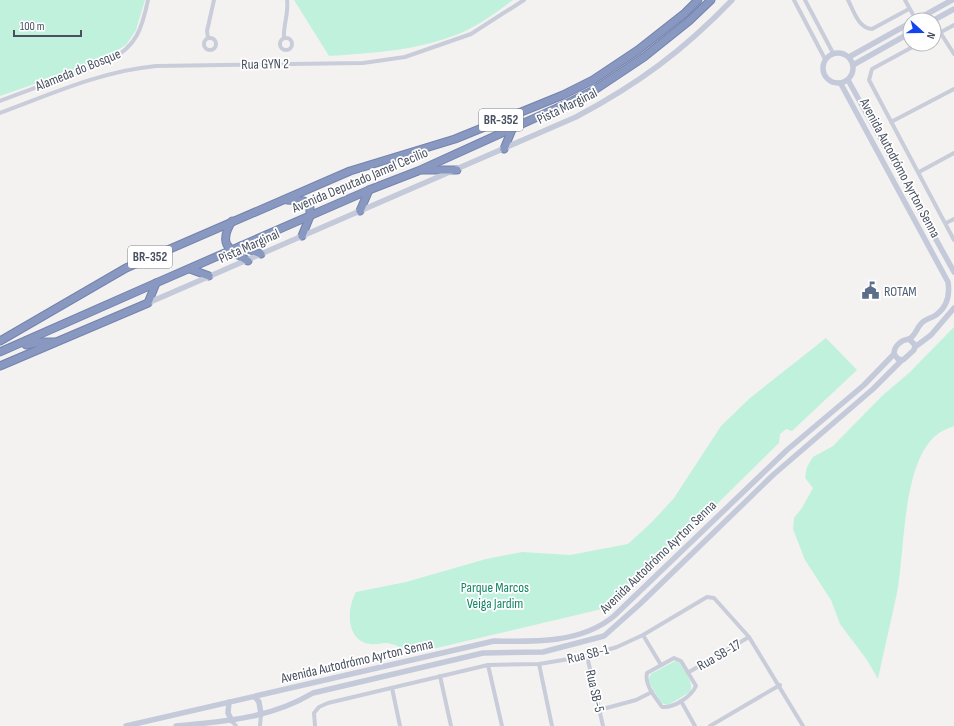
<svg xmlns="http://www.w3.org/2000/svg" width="954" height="726" font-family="'Sofia Sans Condensed',sans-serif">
  <rect width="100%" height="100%" fill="#f4f2f1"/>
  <g fill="#bff1dd">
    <polygon points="0,0 145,0 136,30 126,45 97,62 0,96"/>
    <path d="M294 0H513C495 13 474 29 453 36 412 51 372 53 329 56Z"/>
    <path d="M954 327V426C946 429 939 432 933 438 902 470 905 550 897 593 891 621 884 650 878 679L867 660 840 624 831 600 805 560 793 529 794 518 802 508 813 488 805 478 807 467 813 457 833 446 883 395 909 373Z"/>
    <path d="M826 338 857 370 792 431 786 429 780 434 779 443 715 506 710 504 706 508V513L606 608 424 651 418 646 399 650 398 646C394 645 390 643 386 643 381 643 375 645 370 644 345 640 347 608 356 592L406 582 486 559 522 552 570 555 628 544 652 522 674 498 721 426 750 398Z"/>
    <path d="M675 661 679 662C684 671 695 683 690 692L668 705 661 703 648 680 651 674Z"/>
  </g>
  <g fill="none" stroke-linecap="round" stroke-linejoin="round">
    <defs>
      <g id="highway">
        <polyline points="504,149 513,127"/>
        <polyline points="422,170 457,170"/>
        <polyline points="287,200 304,201 310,208 310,216 302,236"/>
        <polyline points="360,211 369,190"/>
        <path d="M232 221C218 244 228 249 248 261"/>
        <polyline points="241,246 261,254"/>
        <polyline points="190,269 209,276"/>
        <polyline points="0,341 126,268 350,171 455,139 563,95 593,80 638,50 685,13 698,0"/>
        <polyline points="26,345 40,342 54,342"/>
        <polyline points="0,352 156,283 369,190 418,171 568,103 596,89 644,57 689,21 711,0"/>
        <polyline points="0,366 148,303 156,283"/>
      </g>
    </defs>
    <use href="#highway" stroke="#7383ad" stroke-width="9"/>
    <g stroke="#c8cdd9" stroke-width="4">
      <polyline points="794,0 825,59"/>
      <polyline points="805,0 833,53"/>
      <path d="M848 0C854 11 858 28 872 29L909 9"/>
      <polyline points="905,0 916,20"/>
      <polyline points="940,32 954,54"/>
      <polyline points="934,36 954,25"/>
      <polyline points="208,38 207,31 214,0"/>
      <path d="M284 38C283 25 289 13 287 0"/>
      <circle cx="210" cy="44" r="6"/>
      <circle cx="286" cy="44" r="6"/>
      <polyline points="918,44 872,69 869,80 954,240"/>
      <path d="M0 101 110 60C137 46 142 28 148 0"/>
      <path d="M0 113C51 94 102 71 156 66L363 63 405 57 471 34 524 0"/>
      <polyline points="891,122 954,89"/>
      <polyline points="919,172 954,153"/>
      <polyline points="946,223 954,219"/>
      <polyline points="643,635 661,665"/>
      <polyline points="587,656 603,726"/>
      <path d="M674 658 681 661 696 686C691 697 674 708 662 707 656 698 644 685 647 673Z"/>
      <polyline points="539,664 552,726"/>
      <polyline points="488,665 502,726"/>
      <polyline points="689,672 749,637"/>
      <polyline points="440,676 451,726"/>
      <polyline points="392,688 400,726"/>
      <polyline points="681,701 695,726"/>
      <polyline points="599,710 636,700 652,692"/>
      <polyline points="232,721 236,726"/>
      <polyline points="260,726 261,714"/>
      <polyline points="315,726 314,713 319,707 328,703 488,665 539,664 587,656 617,647 643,635 707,597 714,598 749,637 803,726"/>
      <polyline points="710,726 780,685"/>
    </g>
    <g stroke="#c4cada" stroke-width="5.5">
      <polyline points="916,20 952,0"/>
      <polyline points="934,20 954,9"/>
      <circle cx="838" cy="68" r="15"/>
      <polyline points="849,57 910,23"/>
      <polyline points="853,65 910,33"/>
      <polyline points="848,80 954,272"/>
      <path d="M841 84 948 282C950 295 947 307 936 315 930 319 924 319 920 325 916 330 915 336 909 339"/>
      <path d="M148 303 576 117C638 84 683 51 732 0"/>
      <path d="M909 339 915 345 914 350 903 360 898 359 894 354C894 346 901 340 909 339Z"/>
      <polyline points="915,347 931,335 954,308"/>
      <polyline points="255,697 259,702 261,714"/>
      <polyline points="229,702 228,713 232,721"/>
      <path d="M126 726 494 641C535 642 582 643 614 616L787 450 864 385 894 354"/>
      <path d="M176 726C226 721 269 719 313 693L483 653 543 652 604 636 640 604 773 475 873 389 901 361"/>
    </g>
    <use href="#highway" stroke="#8898c1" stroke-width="7"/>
  </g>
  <defs>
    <symbol id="civic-bare" viewBox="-9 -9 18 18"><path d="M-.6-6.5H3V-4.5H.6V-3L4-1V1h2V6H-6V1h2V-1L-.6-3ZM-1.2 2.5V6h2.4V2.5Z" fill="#5c6f8a" stroke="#fff" stroke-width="2.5" paint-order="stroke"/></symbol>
  </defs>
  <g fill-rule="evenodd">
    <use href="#civic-bare" x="858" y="278" width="25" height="25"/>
  </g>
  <g text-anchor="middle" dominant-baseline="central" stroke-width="3.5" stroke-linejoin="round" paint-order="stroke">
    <g fill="#fff" stroke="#7f8490" stroke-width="1">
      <rect x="479" y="109" width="44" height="22" rx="3"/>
      <rect x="128" y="246" width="44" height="22" rx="3"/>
    </g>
    <g font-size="13" font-weight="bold" fill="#485060">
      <text x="501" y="120">BR-352</text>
      <text x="150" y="257">BR-352</text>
    </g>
    <g font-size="14" fill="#485060" stroke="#fff">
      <text transform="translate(265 64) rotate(-1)">Rua GYN 2</text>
      <text transform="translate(78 70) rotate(-22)">Alameda do Bosque</text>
      <text transform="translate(567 106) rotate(-26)">Pista Marginal</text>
      <text transform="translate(900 168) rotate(62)">Avenida Autodrómo Ayrton Senna</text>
      <text transform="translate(360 180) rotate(-23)">Avenida Deputado Jamel Cecilio</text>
      <text transform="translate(249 246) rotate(-24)">Pista Marginal</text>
      <text transform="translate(658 557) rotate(-44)">Avenida Autodrómo Ayrton Senna</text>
      <text transform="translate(588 654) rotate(-14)">Rua SB-1</text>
      <text transform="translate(719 655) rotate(-30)">Rua SB-17</text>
      <text transform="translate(357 661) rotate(-13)">Avenida Autodrómo Ayrton Senna</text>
      <text transform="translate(595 691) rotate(77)">Rua SB-5</text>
    </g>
    <g font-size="14" fill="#4e5e75" stroke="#fff" text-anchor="start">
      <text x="884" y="291">ROTAM</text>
    </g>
    <g font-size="14" fill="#148564" stroke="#fff">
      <text x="495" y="587">Parque Marcos<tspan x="495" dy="16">Veiga Jardim</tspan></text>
    </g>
  </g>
  <g transform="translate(922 32) rotate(111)"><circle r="19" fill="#ffffff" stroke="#b6b9bf"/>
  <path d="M0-3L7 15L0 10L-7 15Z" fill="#1345ec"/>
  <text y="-6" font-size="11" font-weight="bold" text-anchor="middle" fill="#485060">N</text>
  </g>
  <path d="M14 30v6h67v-6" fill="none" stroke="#485060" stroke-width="2"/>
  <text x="20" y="30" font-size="12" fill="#485060" stroke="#ffffff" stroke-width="3" paint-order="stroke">100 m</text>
</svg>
